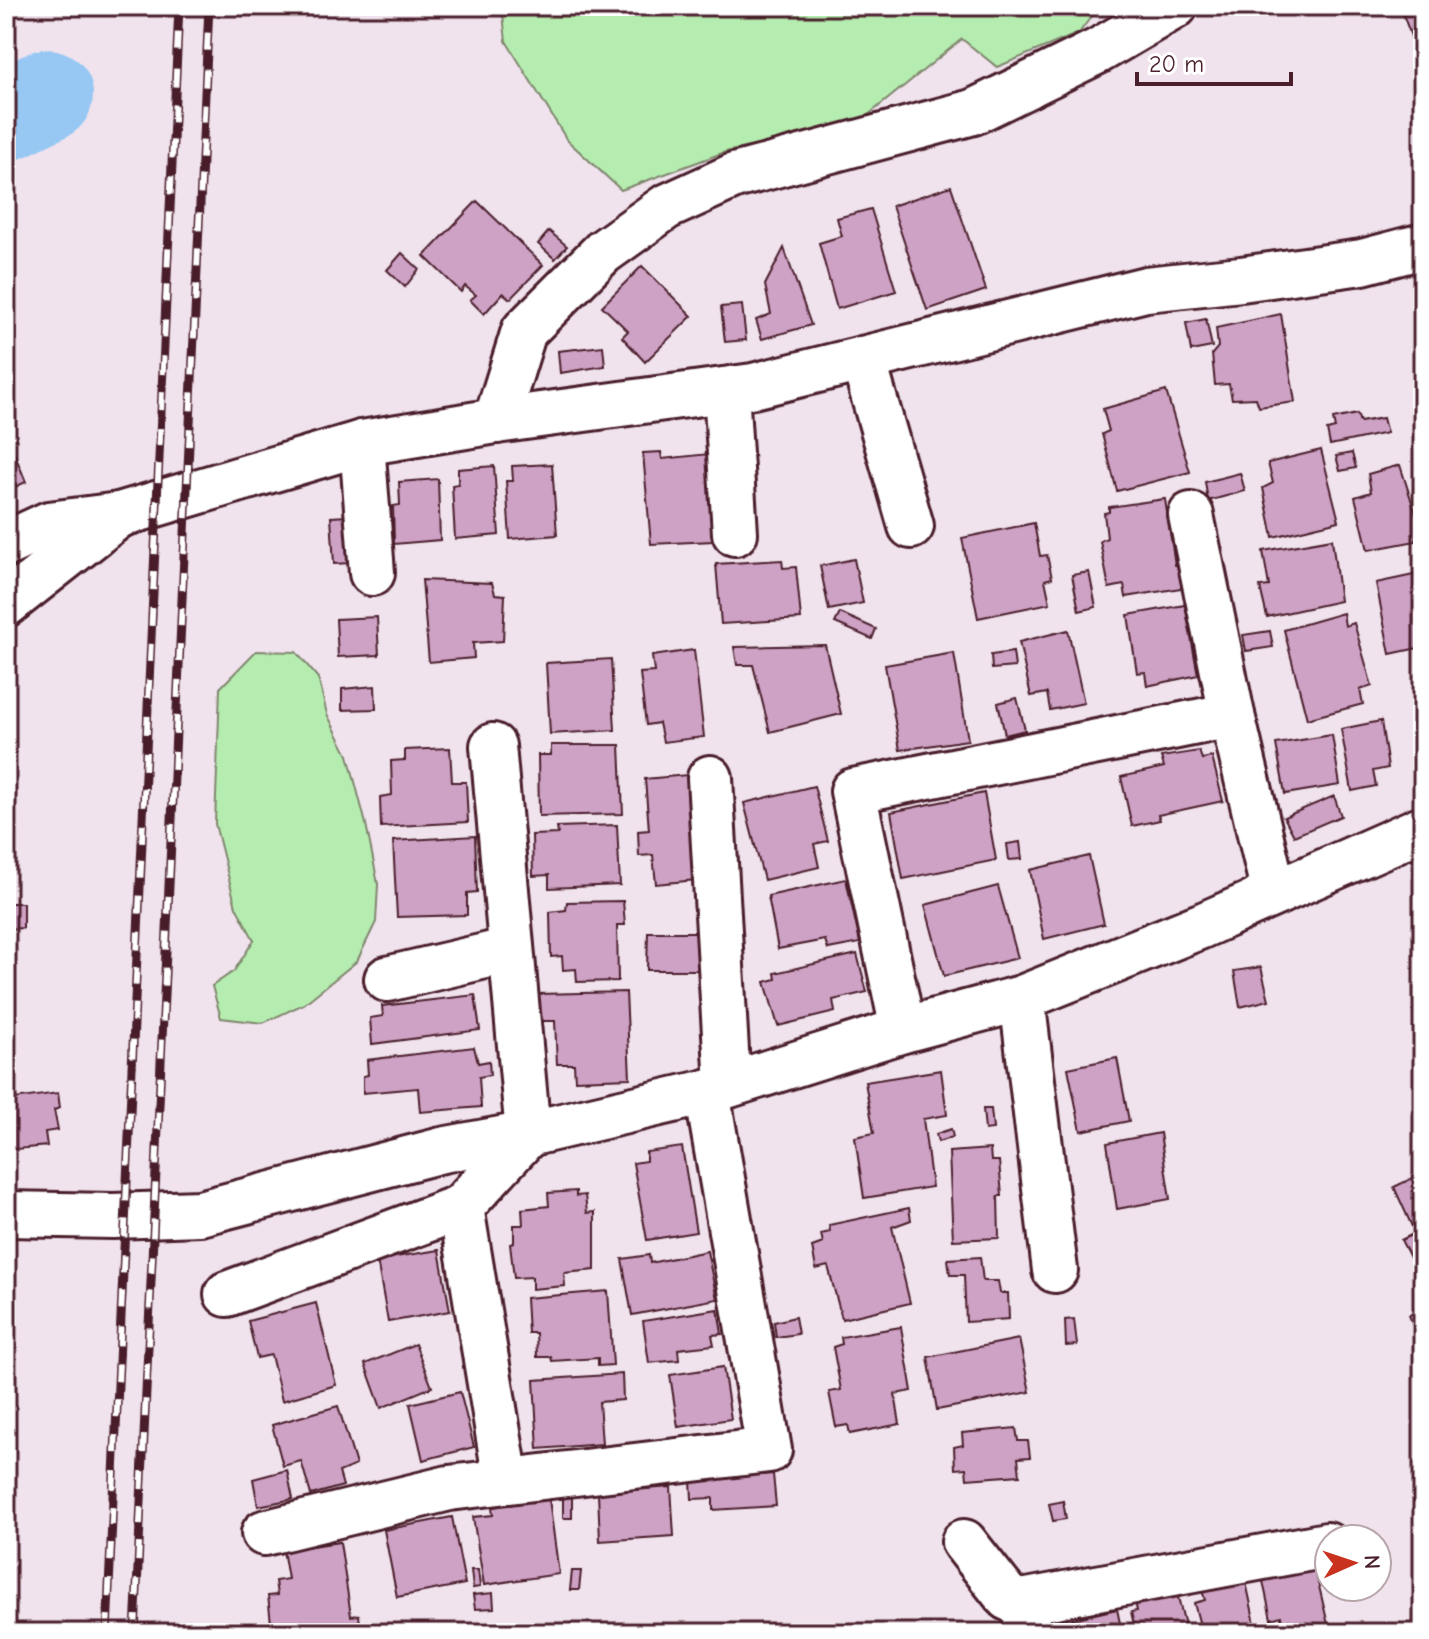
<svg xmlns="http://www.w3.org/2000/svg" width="1429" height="1639" font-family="'Comic Neue',sans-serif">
  <rect width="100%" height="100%" fill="#f0e3ee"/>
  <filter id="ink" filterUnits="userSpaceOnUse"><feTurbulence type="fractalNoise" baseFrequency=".0125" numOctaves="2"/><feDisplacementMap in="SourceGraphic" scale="16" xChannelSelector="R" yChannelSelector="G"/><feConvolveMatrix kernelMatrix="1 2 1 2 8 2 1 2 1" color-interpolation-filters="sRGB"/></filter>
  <g filter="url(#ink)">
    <g fill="#b5edb0" stroke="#80866e" stroke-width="2">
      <polygon points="502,6 1099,6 1079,33 997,67 962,39 857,124 725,152 621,190 567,140 506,41"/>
      <polygon points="256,651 296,652 318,678 327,714 348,755 366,824 378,884 376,922 357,961 304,1004 263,1023 221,1018 212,986 234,971 254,940 236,907 215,824 220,688"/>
    </g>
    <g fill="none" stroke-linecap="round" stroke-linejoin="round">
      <polyline stroke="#96c8f3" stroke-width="92" points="6,115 47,95"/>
    </g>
    <g fill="#cea2c5" stroke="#4a1f2b" stroke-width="2">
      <polygon points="1400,6 1423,6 1423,69"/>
      <polygon points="951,186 986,290 927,310 892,206"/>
      <polygon points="477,201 543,265 510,299 503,293 484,314 470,300 476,295 465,286 461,292 424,256"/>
      <polygon points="871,209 896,291 837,309 819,243 842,236 837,218"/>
      <polygon points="549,231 567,246 555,259 538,244"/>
      <polygon points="784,248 811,325 762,339 756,320 771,314 765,285"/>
      <polygon points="402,253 419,269 405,287 387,270"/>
      <polygon points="642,266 692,316 645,362 622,337 628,331 602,306"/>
      <polygon points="742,305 746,340 725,342 721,307"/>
      <polygon points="1281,314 1295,402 1259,407 1256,398 1232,399 1229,384 1215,385 1212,354 1218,347 1216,328"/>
      <polygon points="1206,319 1212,347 1191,351 1186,323"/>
      <polygon points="603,346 605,366 560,373 558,351"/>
      <polygon points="1166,391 1190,472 1117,491 1102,434 1109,431 1103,409"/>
      <polygon points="1357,414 1360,422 1383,418 1387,433 1330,445 1327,430 1335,428 1333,419"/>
      <polygon points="6,433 26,482 6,491"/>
      <polygon points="1321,450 1339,521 1273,537 1263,488 1273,483 1268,463"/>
      <polygon points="661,452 662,459 709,454 713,541 651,544 643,453"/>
      <polygon points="1352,453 1356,468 1340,471 1336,456"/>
      <polygon points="552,464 557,535 510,539 506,481 513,481 512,466"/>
      <polygon points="1400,465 1419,524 1416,541 1368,550 1355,497 1371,492 1368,474"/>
      <polygon points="494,466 499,535 455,539 452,485 458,484 458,469"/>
      <polygon points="1240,473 1245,491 1208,501 1205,482"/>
      <polygon points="438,479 440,540 394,544 393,506 400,505 399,482"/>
      <polygon points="1165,499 1175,565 1184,564 1187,587 1126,597 1124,585 1109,588 1100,541 1107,538 1104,513 1109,512 1109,507"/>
      <polygon points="347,516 350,563 334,564 331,517"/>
      <polygon points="1034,523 1040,556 1047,555 1052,578 1045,580 1050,603 978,618 962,538"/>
      <polygon points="1332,539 1340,601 1267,617 1260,587 1269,586 1263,551"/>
      <polygon points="854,559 863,603 829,610 820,566"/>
      <polygon points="782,560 783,568 796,567 801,619 721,624 716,564"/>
      <polygon points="1089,572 1096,607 1079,611 1072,575"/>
      <polygon points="1423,573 1423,647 1390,654 1376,583"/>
      <polygon points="422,580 492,583 495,594 505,595 503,641 473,643 474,658 429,662"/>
      <polygon points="1185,605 1198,675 1147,686 1145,672 1137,673 1128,615"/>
      <polygon points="840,613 876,629 872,639 835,623"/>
      <polygon points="1343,613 1345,626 1354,623 1372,686 1360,690 1363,704 1307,719 1284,630"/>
      <polygon points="377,617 379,655 338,657 336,619"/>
      <polygon points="1068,630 1084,703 1050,710 1047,693 1031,696 1019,642"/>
      <polygon points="1270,631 1273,647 1246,651 1243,635"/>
      <polygon points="825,645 841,714 770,732 753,665 737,665 734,647"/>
      <polygon points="694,650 704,737 663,742 659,723 646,725 640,673 654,672 652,656"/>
      <polygon points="1013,652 1015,667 992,669 991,655"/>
      <polygon points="954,653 968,740 900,750 885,665"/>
      <polygon points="611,659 615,730 550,734 546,663"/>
      <polygon points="375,686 376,709 342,710 342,689"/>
      <polygon points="1017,698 1025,730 1005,735 998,703"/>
      <polygon points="1381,721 1388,768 1373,771 1376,786 1352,791 1341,729"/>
      <polygon points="1332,735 1340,785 1285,794 1276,744"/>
      <polygon points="551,745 620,745 623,814 539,816 538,755 551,755"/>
      <polygon points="450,748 452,782 466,782 468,822 381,827 380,797 392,795 391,761 405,760 405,750"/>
      <polygon points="1199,751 1202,759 1212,757 1223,801 1158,815 1160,820 1132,826 1121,777 1164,767 1161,757"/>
      <polygon points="687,775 696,880 656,884 653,855 639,856 638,831 649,830 645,779"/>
      <polygon points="814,786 828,841 814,844 819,867 764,880 744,803"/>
      <polygon points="984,793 996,860 903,879 891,812"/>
      <polygon points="1334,796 1341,816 1294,836 1284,817"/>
      <polygon points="617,825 620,885 549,888 549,875 533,876 532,835 558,834 557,827"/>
      <polygon points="475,836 477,892 467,893 467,915 397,917 393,841"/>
      <polygon points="1020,842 1022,859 1009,860 1007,844"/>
      <polygon points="1089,856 1104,924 1044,939 1030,870"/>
      <polygon points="846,879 860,943 828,949 825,940 778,949 768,896"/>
      <polygon points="998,886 1018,958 944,976 925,905"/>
      <polygon points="623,901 625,925 617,925 618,981 577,982 576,969 563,970 562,956 551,957 550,912 566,910 567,902"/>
      <polygon points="6,903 23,903 23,928 6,929"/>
      <polygon points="648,932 699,932 700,970 647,970"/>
      <polygon points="857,954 867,992 833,1000 835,1012 778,1026 765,982 776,979 775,973"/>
      <polygon points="1261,967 1269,1000 1240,1007 1234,971"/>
      <polygon points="626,992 630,1078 575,1080 574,1064 557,1064 555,1021 536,1021 537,994"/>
      <polygon points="475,995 480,1030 372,1044 370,1018 383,1016 382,1006"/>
      <polygon points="474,1047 478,1063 489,1061 490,1075 479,1077 481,1107 420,1112 418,1088 363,1093 363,1076 368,1075 367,1060"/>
      <polygon points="1117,1058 1129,1121 1081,1131 1068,1068"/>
      <polygon points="941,1070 947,1115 923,1119 932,1187 864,1198 855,1137 874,1133 865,1082"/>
      <polygon points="58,1093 60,1108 54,1110 58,1130 45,1132 47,1146 6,1150 6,1100"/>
      <polygon points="983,1109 991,1109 993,1129 985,1130"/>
      <polygon points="951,1129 953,1137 938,1142 936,1134"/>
      <polygon points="1160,1133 1170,1199 1117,1209 1107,1143"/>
      <polygon points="682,1147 696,1232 647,1240 633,1163 646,1161 646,1152"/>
      <polygon points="990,1149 991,1161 999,1161 1002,1196 998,1196 999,1238 953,1240 949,1152"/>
      <polygon points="1423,1173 1423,1271 1418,1273 1401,1240 1415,1233 1394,1187"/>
      <polygon points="576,1191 576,1196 585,1195 587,1213 595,1212 595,1270 564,1273 565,1286 532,1289 532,1277 514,1278 510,1244 514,1243 514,1225 523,1225 522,1209 549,1206 548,1193"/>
      <polygon points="909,1208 911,1220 892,1227 910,1303 842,1319 828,1266 816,1269 812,1247 823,1243 821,1234 830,1232 829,1225"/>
      <polygon points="439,1250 450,1311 388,1322 377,1260"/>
      <polygon points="707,1251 717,1299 632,1315 622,1259 649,1255 650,1263"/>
      <polygon points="980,1257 983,1281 998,1281 1000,1293 1008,1293 1009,1319 966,1322 964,1275 950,1275 948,1259"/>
      <polygon points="608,1291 613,1365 598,1366 598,1358 552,1361 551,1357 537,1357 536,1333 528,1333 526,1298"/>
      <polygon points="316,1303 336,1385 282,1401 271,1355 257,1358 248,1321"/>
      <polygon points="718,1309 722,1334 712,1335 714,1345 678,1349 679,1360 649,1363 643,1321"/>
      <polygon points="1423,1309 1423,1341 1418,1339 1409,1315"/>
      <polygon points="795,1317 798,1334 776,1337 774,1322"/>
      <polygon points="1074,1319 1077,1345 1066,1346 1065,1320"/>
      <polygon points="901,1327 912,1391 895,1394 900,1424 850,1434 848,1425 836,1427 829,1392 841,1390 833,1347 842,1344 841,1337"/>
      <polygon points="1019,1339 1030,1392 937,1410 928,1357"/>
      <polygon points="415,1344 432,1387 381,1408 365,1364"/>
      <polygon points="723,1367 731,1419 678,1427 670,1375"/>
      <polygon points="622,1374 623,1400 599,1402 602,1444 538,1449 534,1380"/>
      <polygon points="460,1392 474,1447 423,1460 410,1404"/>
      <polygon points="338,1406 356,1465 339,1472 343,1486 311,1495 301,1461 283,1466 272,1425"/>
      <polygon points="1016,1428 1018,1441 1028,1441 1030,1457 1018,1458 1020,1475 967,1479 966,1468 955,1469 954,1447 963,1445 962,1433"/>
      <polygon points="287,1470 293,1499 258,1506 253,1479"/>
      <polygon points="773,1474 776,1506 713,1510 713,1498 692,1499 691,1480"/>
      <polygon points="671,1487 674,1536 600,1541 598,1493"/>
      <polygon points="572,1496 572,1518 563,1518 563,1497"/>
      <polygon points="549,1499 559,1574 484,1585 473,1517 493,1515 492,1507"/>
      <polygon points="1063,1501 1066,1519 1053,1521 1049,1504"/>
      <polygon points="452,1517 465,1584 397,1597 384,1530"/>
      <polygon points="340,1542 351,1616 359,1615 361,1633 292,1633 292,1628 272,1632 268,1596 277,1595 275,1581 288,1579 283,1550"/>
      <polygon points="1314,1565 1330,1633 1283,1633 1281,1616 1271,1619 1263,1581 1272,1579 1272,1575"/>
      <polygon points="471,1570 478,1570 480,1587 473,1588"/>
      <polygon points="572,1571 581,1571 579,1590 570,1590"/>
      <polygon points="1246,1582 1257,1633 1202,1633 1194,1603 1205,1600 1202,1590"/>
      <polygon points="493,1593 494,1608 475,1609 473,1595"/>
      <polygon points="1177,1593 1187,1633 1136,1633 1131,1612 1137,1611 1135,1601"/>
      <polygon points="1117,1609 1122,1633 1057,1633 1055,1623"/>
    </g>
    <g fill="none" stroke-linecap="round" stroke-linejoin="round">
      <defs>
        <g id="minor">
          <polyline points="863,359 911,526"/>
          <polyline points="726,390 735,533"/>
          <polyline points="496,421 524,331 603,252 666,207 734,176 973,112 1098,51 1175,6"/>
          <polyline points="362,443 372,573"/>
          <polyline points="1191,515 1232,715 1274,893"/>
          <polyline points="6,544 49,524 119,515 362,443 496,421 753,386 1146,289 1241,279 1362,262 1423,246"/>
          <polyline points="6,604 119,515"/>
          <polyline points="493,746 528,1134 461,1207 506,1481"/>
          <polyline points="710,778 728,1085"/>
          <polyline points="387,979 511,950"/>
          <polyline points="1022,998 1055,1270"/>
          <polyline points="903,1030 853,791 1232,715"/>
          <polyline points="6,1214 113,1216 200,1213 442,1150 528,1134 707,1092 903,1030 1022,998 1201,926 1423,828"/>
          <polyline points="227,1294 461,1207"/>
          <polyline points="264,1533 449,1488 769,1450 707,1092"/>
          <polyline points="964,1542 1008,1598 1022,1602"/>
          <polyline points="1029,1633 1022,1602 1327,1545"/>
        </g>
      </defs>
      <use href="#minor" stroke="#4a1f2b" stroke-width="50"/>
      <use href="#minor" stroke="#fff" stroke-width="44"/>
      <defs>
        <g id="rail">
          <polyline points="107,1633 179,6"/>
          <polyline points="135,1633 209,6"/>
        </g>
      </defs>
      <use href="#rail" stroke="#4a1f2b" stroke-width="9"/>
      <use href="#rail" stroke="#fff" stroke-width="6" stroke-dasharray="18" stroke-linecap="butt"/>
    </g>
  </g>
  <rect width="1429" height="1639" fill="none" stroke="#fff" stroke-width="32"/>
  <rect x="16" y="16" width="1397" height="1607" fill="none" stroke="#4a1f2b" stroke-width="3" filter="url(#ink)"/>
  <g transform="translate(1353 1563) rotate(87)"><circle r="38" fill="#ffffff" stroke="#b7a5aa" stroke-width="2"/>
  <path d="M0-6L14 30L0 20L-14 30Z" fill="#c8321e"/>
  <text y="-12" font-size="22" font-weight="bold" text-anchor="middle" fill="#4a1f2b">N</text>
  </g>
  <path d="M1137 72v12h154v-12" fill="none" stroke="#4a1f2b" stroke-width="4"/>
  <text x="1149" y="72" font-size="24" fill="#4a1f2b" stroke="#ffffff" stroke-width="6" paint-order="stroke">20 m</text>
</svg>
